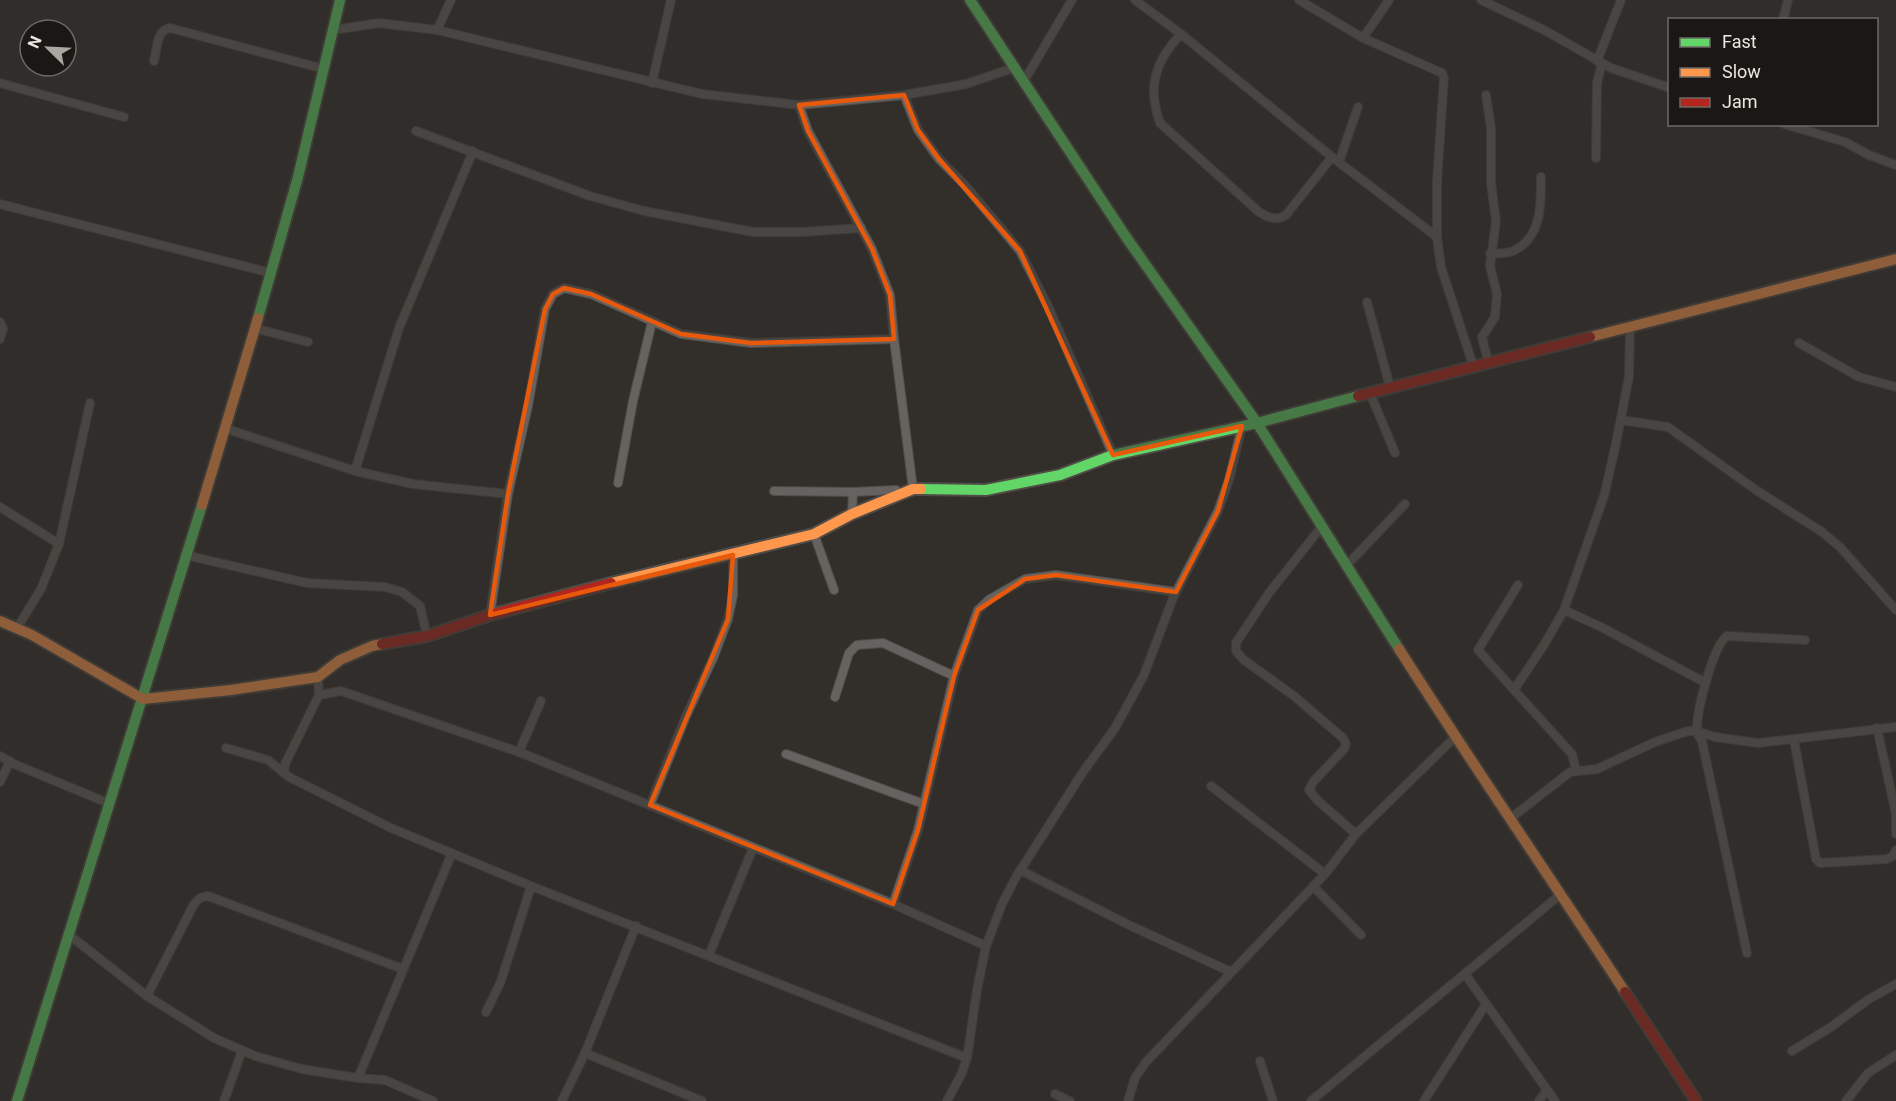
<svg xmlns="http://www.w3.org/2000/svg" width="1896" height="1101" font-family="Roboto,sans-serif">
  <rect width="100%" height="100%" fill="#322e2a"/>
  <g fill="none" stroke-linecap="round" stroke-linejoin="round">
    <defs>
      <g id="street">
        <polyline points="1135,0 1181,34 1332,157 1437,237"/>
        <polyline points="1299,0 1363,38 1442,73 1444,78 1437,182 1437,237 1441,267 1473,365"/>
        <polyline points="1481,0 1544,30 1611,68 1670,88"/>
        <polyline points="1783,20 1788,0"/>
        <polyline points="333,30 379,23 437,30 702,94 799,105 904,95 966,84 1013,68"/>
        <polyline points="437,30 451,0"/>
        <path d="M1181 34C1155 61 1147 87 1160 123L1259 212C1269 218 1276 221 1286 215L1332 157"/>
        <polyline points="1363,38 1389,0"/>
        <path d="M154 61C157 50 156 30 170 28L324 69"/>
        <polyline points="1597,61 1621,0"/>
        <polyline points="1024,81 1072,0"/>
        <polyline points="0,83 124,117"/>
        <polyline points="652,83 671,0"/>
        <polyline points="904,95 918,130 939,159 964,184 1020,251 1049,308 1113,455"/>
        <polyline points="1486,95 1491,128 1491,183 1496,221 1490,266 1497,294 1495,317 1482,337 1488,361"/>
        <polyline points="799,105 808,131 872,249 890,295 894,339 913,489"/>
        <polyline points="1784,124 1845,142 1869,155 1896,165"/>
        <polyline points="416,131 590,196 644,211 753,232 802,232 861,228"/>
        <polyline points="1596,158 1597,83 1602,63"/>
        <polyline points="1339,162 1358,107"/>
        <polyline points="0,204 271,273"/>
        <path d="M1490 254C1497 253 1507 254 1513 251 1542 238 1541 204 1541 177"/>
        <polyline points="1367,302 1390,387"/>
        <polyline points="0,322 3,329 0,339"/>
        <polyline points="254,328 308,342"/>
        <polyline points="1799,343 1859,377 1896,387"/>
        <polyline points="1370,393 1395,453"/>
        <polyline points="1621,420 1668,427 1756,490 1822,532 1840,547 1896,610"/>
        <polyline points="224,428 355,471 413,484 508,494"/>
        <polyline points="355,471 399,328 473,151"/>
        <polyline points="618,483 633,401 652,322"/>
        <polyline points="774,491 853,492 896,490"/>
        <polyline points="0,507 59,544"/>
        <polyline points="852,514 853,492"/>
        <polyline points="1322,526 1269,593 1236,643 1236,651 1244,660 1294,696 1343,738 1346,744 1344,749 1313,782 1309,790 1318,801 1356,834"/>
        <polyline points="814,534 834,590"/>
        <polyline points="185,555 307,583 385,587 402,592 420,606 427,636"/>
        <polyline points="1347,565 1405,504"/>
        <polyline points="1518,585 1478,650 1572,754 1576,770"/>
        <polyline points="1564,610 1601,627 1706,683"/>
        <polyline points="490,615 508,494 528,406 545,309 553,294 564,288 591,294 681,334 751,343 894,339"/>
        <polyline points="17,628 41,589 59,544 90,403"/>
        <polyline points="318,677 319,695 285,764 284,773 291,778 391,828 531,886 967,1058"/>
        <polyline points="1514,690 1544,645 1564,610 1604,496 1615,448 1629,377 1630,328"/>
        <polyline points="319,695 341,691 519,752 893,904 986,946"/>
        <polyline points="835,697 849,653 857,645 883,643 954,676"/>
        <polyline points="1877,728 1896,814 1896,834"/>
        <polyline points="1794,740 1816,859 1820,863 1887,859 1893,856 1896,850"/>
        <polyline points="226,748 268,760 284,773"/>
        <polyline points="519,752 541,701"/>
        <polyline points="786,754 924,804"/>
        <polyline points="0,756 14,764 108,803"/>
        <polyline points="0,782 10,761"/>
        <polyline points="1211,786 1325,874"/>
        <polyline points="650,805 686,716 714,656 728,619 733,595 733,555"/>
        <polyline points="1511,818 1570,772 1597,769 1655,742 1688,731 1696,731 1715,737 1758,743 1896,727"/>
        <polyline points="1020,870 1129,925 1231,972"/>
        <polyline points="1313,886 1361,935"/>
        <polyline points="893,904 918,830 954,676 978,610 990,599 1025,579 1056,575 1176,592"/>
        <polyline points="68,934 147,996 214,1038 255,1056 302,1069 358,1078 385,1080 433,1101"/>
        <path d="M1747 953 1702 741C1699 737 1696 733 1697 728 1697 710 1713 646 1727 636L1805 640"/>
        <polyline points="709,955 753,848"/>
        <polyline points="1465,974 1555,1101"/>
        <polyline points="147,996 194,904 200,898 208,896 403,969"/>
        <polyline points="486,1012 501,981 531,886"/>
        <polyline points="1792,1051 1831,1027 1869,999 1896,984"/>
        <polyline points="585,1053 702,1101"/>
        <polyline points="1260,1061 1273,1101"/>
        <polyline points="358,1078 452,853"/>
        <polyline points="1055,1094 1070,1101"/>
        <polyline points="224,1101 242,1051"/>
        <polyline points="562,1101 585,1053 636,926"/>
        <polyline points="947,1101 961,1075 967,1058 977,990 986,946 1002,904 1016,877 1083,772 1115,728 1144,675 1173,598 1218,511 1229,480 1242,426"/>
        <polyline points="1128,1101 1135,1078 1146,1062 1325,874 1356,834 1455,737"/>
        <polyline points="1311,1101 1561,894"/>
        <polyline points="1424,1101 1486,1004"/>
        <polyline points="1539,1101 1547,1090"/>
        <polyline points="1846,1101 1868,1073 1896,1055"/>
      </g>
      <g id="fast">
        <polyline points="970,0 1126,237 1257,423 1399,649"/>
        <polyline points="258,318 298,177 340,0"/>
        <polyline points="921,489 986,490 1060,475 1113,455 1257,423 1358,396"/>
        <polyline points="17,1101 202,505"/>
      </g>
      <g id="slow">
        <polyline points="1590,337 1896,259"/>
        <polyline points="202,505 258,318"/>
        <polyline points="611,583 814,534 852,514 913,489 921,489"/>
        <polyline points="0,621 32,635 143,699 231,690 318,677 340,660 372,646 382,644"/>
        <path d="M1399 649C1472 764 1550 877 1625 992"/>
      </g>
      <g id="jam">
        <polyline points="1358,396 1590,337"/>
        <polyline points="382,644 427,636 490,615 611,583"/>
        <polyline points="1625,992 1696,1101"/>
      </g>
    </defs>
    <use href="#street" stroke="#504c48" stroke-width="10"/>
    <use href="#fast" stroke="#504c48" stroke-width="14"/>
    <use href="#slow" stroke="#504c48" stroke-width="14"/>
    <use href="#jam" stroke="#504c48" stroke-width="14"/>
    <use href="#street" stroke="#65625f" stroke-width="8"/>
    <use href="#fast" stroke="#63d668" stroke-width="10"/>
    <use href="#slow" stroke="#ff974d" stroke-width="10"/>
    <use href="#jam" stroke="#b3261e" stroke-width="10"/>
  </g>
  <path d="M0 0H1896V1101H0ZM904 95 918 130 939 159 1020 251 1113 455 1242 426 1218 511 1176 592 1056 575 1025 579 978 610 954 676 918 830 893 904 650 805 728 619 733 555 490 615 508 494 545 309 553 294 564 288 591 294 681 334 751 343 894 339 890 295 872 249 808 131 799 105Z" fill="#322e2a" fill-opacity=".55" fill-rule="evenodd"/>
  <path fill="none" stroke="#e8590c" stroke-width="4.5" stroke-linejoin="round" d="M904 95 918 130 939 159 1020 251 1113 455 1242 426 1218 511 1176 592 1056 575 1025 579 978 610 954 676 918 830 893 904 650 805 728 619 733 555 490 615 508 494 545 309 553 294 564 288 591 294 681 334 751 343 894 339 890 295 872 249 808 131 799 105Z"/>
  <rect x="1668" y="18" width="210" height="108" fill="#1a1714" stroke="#6e6a66" stroke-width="1.5"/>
  <rect x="1680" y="38" width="30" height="9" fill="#63d668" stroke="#6e6a66" stroke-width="1.5"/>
  <text x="1722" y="48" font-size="18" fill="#ebe6e1">Fast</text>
  <rect x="1680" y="68" width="30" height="9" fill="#ff974d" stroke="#6e6a66" stroke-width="1.5"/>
  <text x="1722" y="78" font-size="18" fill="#ebe6e1">Slow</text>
  <rect x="1680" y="98" width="30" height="9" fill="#b3261e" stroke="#6e6a66" stroke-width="1.5"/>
  <text x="1722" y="108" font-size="18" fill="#ebe6e1">Jam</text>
  <g transform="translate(48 48) rotate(294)"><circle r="28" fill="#1a1714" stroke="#6e6a66" stroke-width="1.5"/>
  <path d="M0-4.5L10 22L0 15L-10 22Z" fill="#aaa6a1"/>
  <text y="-9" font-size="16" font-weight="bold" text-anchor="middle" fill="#ebe6e1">N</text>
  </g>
</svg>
